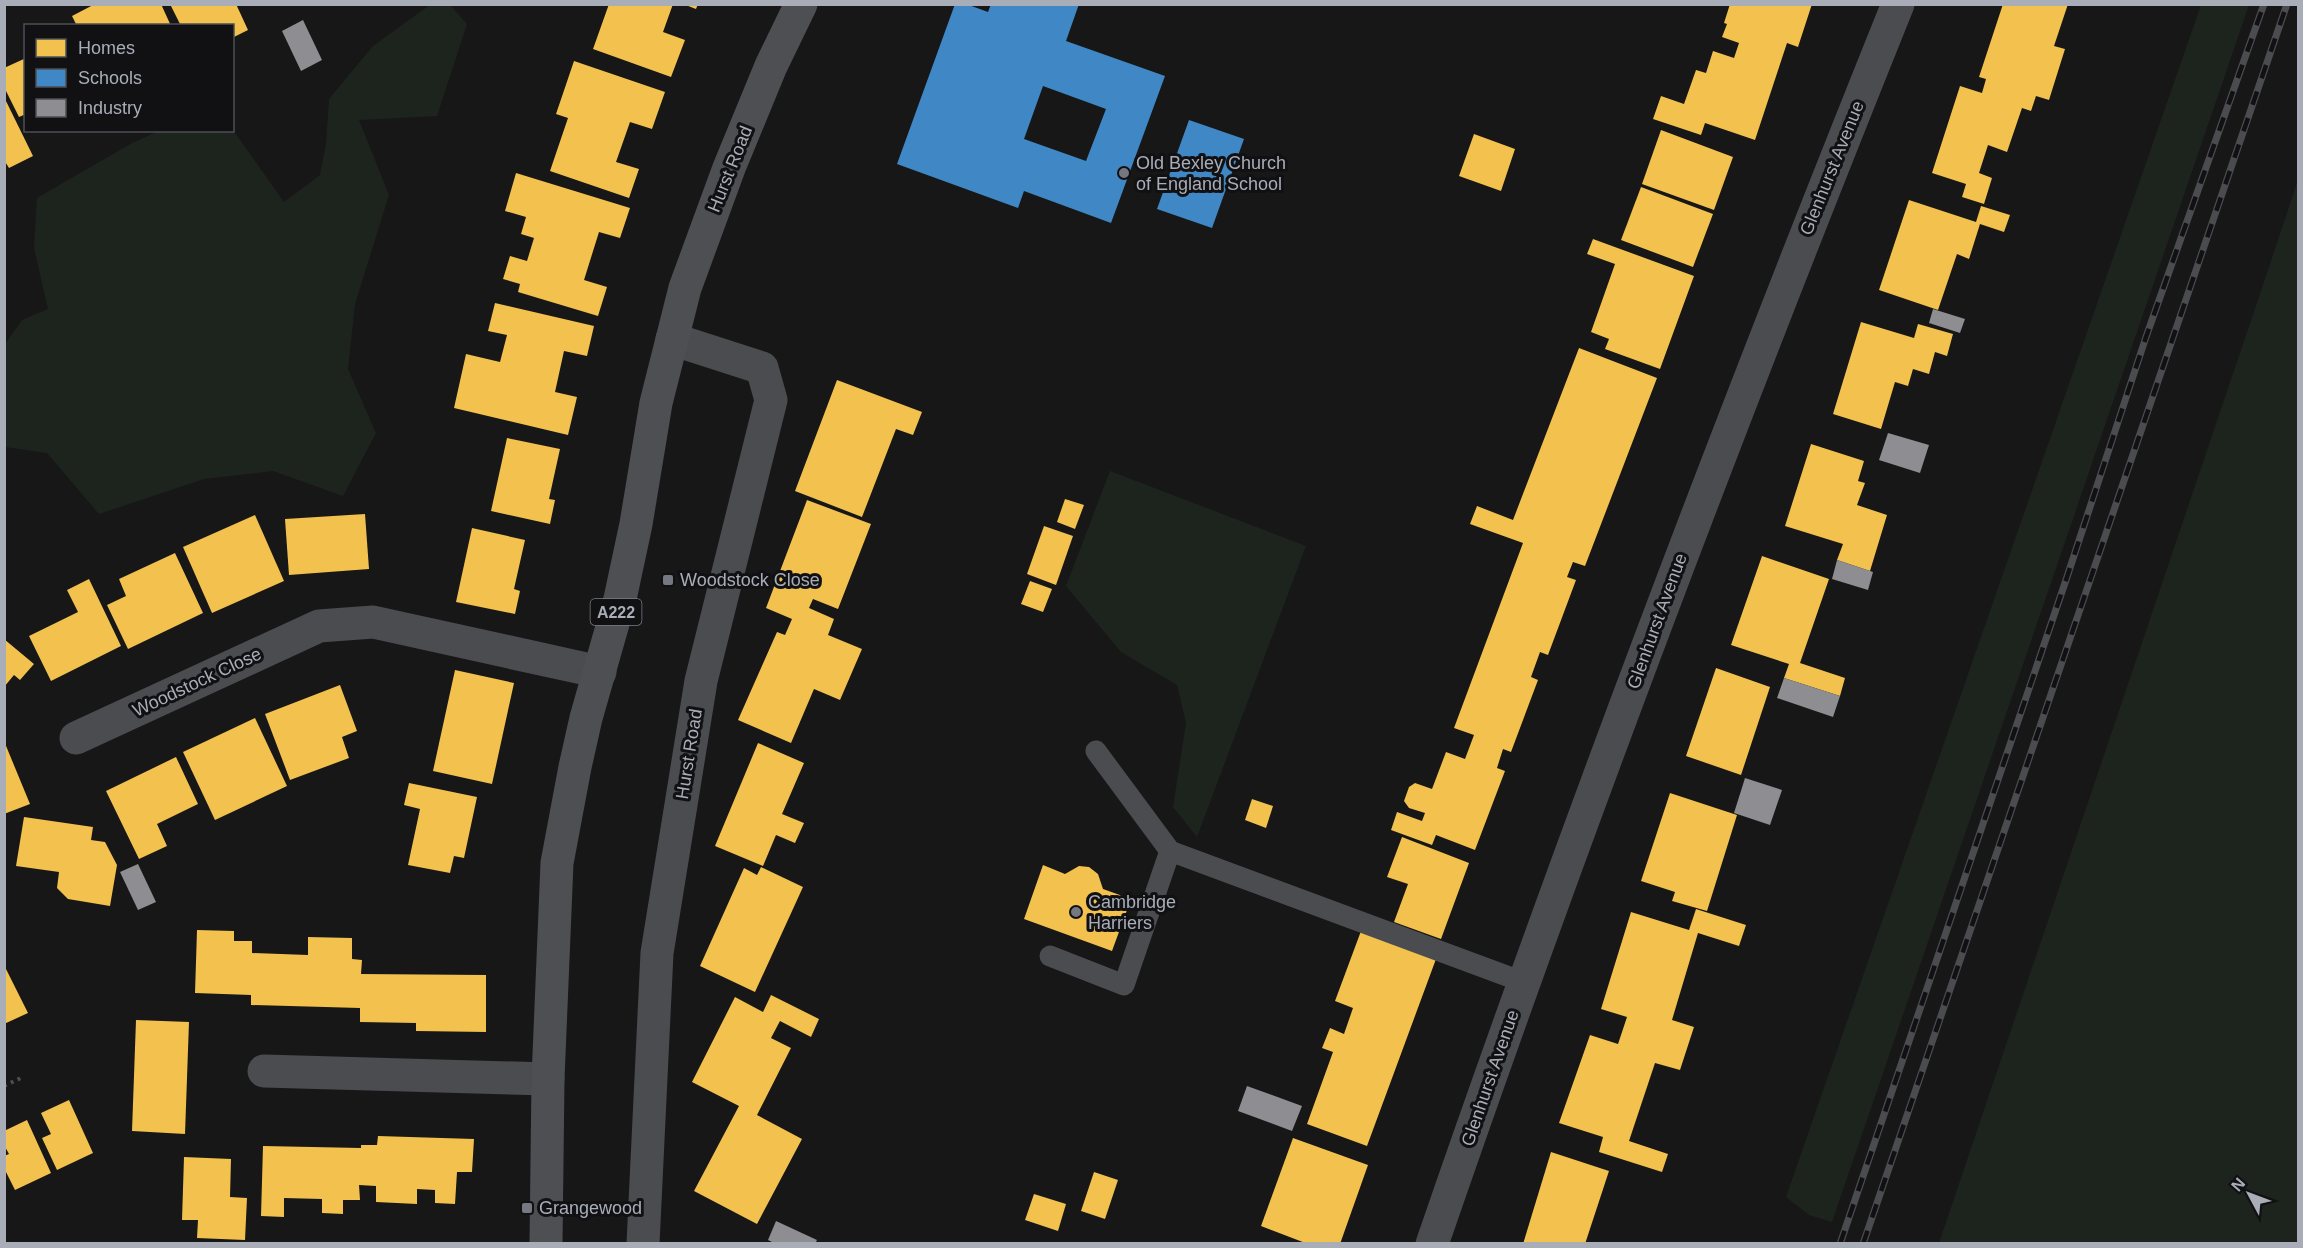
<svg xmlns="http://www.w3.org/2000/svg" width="2303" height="1248" font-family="Arial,sans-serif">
  <rect width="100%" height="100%" fill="#171717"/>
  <g fill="#1d241e">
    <polygon points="431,4 450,5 467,24 437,116 359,120 389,195 355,304 348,369 376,433 343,496 273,471 204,479 99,514 47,453 5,447 5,344 22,320 48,309 34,248 37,198 132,143 159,131 233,130 284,202 320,175 326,144 329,99 373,46"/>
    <polygon points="2201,5 2249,5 1832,1222 1809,1215 1786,1197"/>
    <polygon points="2298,180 2298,1243 1939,1243 2266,276"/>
    <polygon points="1110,471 1306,546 1197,837 1173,807 1186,723 1177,685 1121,652 1066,586"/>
  </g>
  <g fill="#f2c14e">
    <polygon points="95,4 161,4 171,26 77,26 72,16"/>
    <polygon points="170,4 236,4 248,30 232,38 232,26 181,26"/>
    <polygon points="609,4 673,4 663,32 685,40 671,77 593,49"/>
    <polygon points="683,4 698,4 696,9"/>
    <polygon points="1730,4 1812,4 1798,47 1787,43 1755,140 1705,123 1701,135 1653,119 1661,96 1684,104 1696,70 1706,73 1713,51 1734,58 1739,43 1722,37 1727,24 1724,23"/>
    <polygon points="2003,4 2068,4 2054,46 2065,49 2049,100 2036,96 2031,111 2022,108 2007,152 1988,145 1979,173 1992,178 1984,204 1962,197 1966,184 1932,173 1960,86 1982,93 1986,79 1979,77"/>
    <polygon points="26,58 26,114 19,117 4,87 4,68"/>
    <polygon points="574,61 665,92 652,129 630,122 616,162 639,169 629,198 550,171 568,118 556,114"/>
    <polygon points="4,97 33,156 9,168 4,160"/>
    <polygon points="1661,130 1733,157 1714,210 1642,184"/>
    <polygon points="1474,134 1515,149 1501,191 1459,176"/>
    <polygon points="516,173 630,208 620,238 599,232 584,280 607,287 598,316 518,292 520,284 503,279 510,256 527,261 534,238 521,234 526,217 505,211"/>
    <polygon points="1641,187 1713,214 1693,267 1621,240"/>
    <polygon points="1909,200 1976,222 1981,206 2010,215 2004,232 1980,224 1969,259 1957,254 1938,310 1879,290"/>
    <polygon points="1593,239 1694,276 1660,369 1605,349 1609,339 1591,332 1615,264 1587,254"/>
    <polygon points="495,303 594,326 587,356 564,351 555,392 577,397 568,435 454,408 466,354 500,362 507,335 488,331"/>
    <polygon points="1861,322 1914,338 1918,324 1953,334 1947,356 1935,352 1929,374 1913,369 1908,386 1895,382 1881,429 1833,414"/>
    <polygon points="1579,348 1657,378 1585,566 1573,562 1567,577 1576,580 1548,655 1540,652 1531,677 1538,680 1511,752 1503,749 1497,768 1505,771 1475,850 1436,835 1432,845 1391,830 1397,812 1422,821 1425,813 1409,808 1404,801 1409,787 1415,783 1432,789 1446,752 1465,759 1474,735 1454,728 1523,543 1470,524 1477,506 1513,520"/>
    <polygon points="837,380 922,412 913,435 896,429 862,517 795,491"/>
    <polygon points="507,438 560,449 549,499 555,500 550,524 491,511"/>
    <polygon points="1811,444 1864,461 1858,481 1865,483 1857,505 1887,515 1870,571 1837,560 1843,544 1785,526"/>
    <polygon points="1065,499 1084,505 1075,529 1057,522"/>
    <polygon points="807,500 871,524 838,609 813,599 809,608 834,619 828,635 862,649 840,700 814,689 791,743 738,720 777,632 785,635 792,619 766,608"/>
    <polygon points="365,514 369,569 289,575 285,519"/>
    <polygon points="255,515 284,581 212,613 183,547"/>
    <polygon points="1044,526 1073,536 1056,585 1027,574"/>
    <polygon points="472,528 525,540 514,589 520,591 515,614 456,602"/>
    <polygon points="175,553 203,613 128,649 107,605 126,596 119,579"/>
    <polygon points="1762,556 1829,579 1800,663 1845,678 1840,696 1784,678 1789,664 1731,645"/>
    <polygon points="89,579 121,646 51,681 29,636 78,612 67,590"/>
    <polygon points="1030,581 1052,589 1043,612 1021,604"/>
    <polygon points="4,639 34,664 20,680 14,675 4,687"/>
    <polygon points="1716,668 1770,687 1741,775 1686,756"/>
    <polygon points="455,670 514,683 492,784 433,771"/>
    <polygon points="340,685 357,731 342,737 349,758 290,780 265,714"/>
    <polygon points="255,718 287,786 215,820 183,752"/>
    <polygon points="4,741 30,804 4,814"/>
    <polygon points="758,743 804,763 782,814 804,823 795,843 776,835 763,866 715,846"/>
    <polygon points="176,757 198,804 157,824 167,846 139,859 106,791"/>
    <polygon points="409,783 477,797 464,858 454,856 450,873 408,865 420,809 404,805"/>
    <polygon points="1670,793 1737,815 1707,911 1672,901 1675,892 1641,881"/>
    <polygon points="1252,799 1273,806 1266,828 1245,820"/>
    <polygon points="24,817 93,827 91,840 105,842 117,865 110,906 68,899 57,888 59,872 16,866"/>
    <polygon points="1402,837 1469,863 1441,939 1394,922 1408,884 1387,877"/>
    <polygon points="1043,865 1065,874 1079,866 1089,867 1098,874 1103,889 1131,899 1112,951 1024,919"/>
    <polygon points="761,867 803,887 755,992 700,966 744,868 757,875"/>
    <polygon points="1696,909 1746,925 1739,946 1698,933 1672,1020 1694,1027 1680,1070 1655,1063 1629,1141 1668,1154 1662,1172 1599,1152 1603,1137 1559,1123 1590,1035 1618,1044 1627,1017 1601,1009 1631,912 1689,930"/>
    <polygon points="197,930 234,931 234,941 252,941 252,953 308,955 308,937 352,938 352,959 362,960 361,974 486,975 486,1032 416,1031 416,1023 360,1022 360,1008 251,1005 251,995 195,993"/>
    <polygon points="1361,931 1436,959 1367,1146 1307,1124 1333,1052 1322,1048 1330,1028 1344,1034 1353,1008 1335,1001"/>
    <polygon points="4,965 28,1013 4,1024"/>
    <polygon points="771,995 819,1019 811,1037 780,1021 771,1038 791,1048 757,1115 802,1139 757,1224 694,1191 739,1106 692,1082 735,997 763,1012"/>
    <polygon points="136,1020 189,1022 185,1134 132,1131"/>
    <polygon points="69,1100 93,1153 57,1170 42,1138 51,1134 41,1113"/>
    <polygon points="27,1120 51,1173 15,1190 4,1168 4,1156 9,1154 4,1145 4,1131"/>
    <polygon points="378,1136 474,1139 472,1172 457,1172 455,1204 435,1203 435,1190 417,1189 417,1204 376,1202 376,1186 359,1185 360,1200 343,1200 343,1214 322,1213 322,1199 284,1198 284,1217 261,1216 263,1146 361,1148 361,1145 377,1145"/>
    <polygon points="1293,1138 1368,1165 1340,1244 1308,1244 1261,1226"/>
    <polygon points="1551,1152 1609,1171 1585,1244 1523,1244"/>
    <polygon points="184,1157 231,1159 230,1197 247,1198 245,1240 197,1238 198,1220 182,1220"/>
    <polygon points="1094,1172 1118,1180 1105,1219 1081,1211"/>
    <polygon points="1034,1194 1066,1204 1058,1231 1025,1220"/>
  </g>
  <g fill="#3f88c5" fill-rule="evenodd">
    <path d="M955 4H966L988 12 991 4H1079L1066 41 1165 76 1111 223 1024 191 1018 208 897 164ZM1043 86 1106 109 1086 161 1024 139Z"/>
    <polygon points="1189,120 1244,139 1212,228 1157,209"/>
  </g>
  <g fill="#8d8d92">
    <polygon points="303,20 322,60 301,71 282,31"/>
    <polygon points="1933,309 1965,319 1960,333 1929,323"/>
    <polygon points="1888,433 1929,445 1920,473 1879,460"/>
    <polygon points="1837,560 1873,572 1868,590 1832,579"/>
    <polygon points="1784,678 1840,696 1833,717 1777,698"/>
    <polygon points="1745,778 1782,790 1770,825 1734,813"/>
    <polygon points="138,864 156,902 138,910 120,872"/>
    <polygon points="1247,1086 1302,1106 1292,1131 1238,1111"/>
    <polygon points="776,1221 817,1240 815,1244 776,1244 768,1240"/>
  </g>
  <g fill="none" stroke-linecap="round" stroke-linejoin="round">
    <polyline stroke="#4d4e52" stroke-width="4" stroke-dasharray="3 4.5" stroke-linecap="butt" points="4,1086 23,1077"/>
    <g stroke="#4b4c50" stroke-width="21">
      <polyline points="1096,751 1170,851 1523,982"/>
      <polyline points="1050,956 1124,985 1170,851"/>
    </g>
    <g stroke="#4b4c50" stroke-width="33">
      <polyline points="76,738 319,626 373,622 600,672"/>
      <polyline points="264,1071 548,1079"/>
      <polyline points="643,1244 657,953 701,681 771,400 762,368 672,339"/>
      <path d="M1432 1244C1576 826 1733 414 1898 4"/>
    </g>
    <polyline stroke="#4d4f52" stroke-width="33" points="546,1244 548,1079 557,863 575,767 586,718 620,599 636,524 656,403 685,288 729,168 771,66 801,4"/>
    <defs>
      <g id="rail">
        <polyline points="1840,1244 2066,580 2146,337 2264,4"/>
        <polyline points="1863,1244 2287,4"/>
      </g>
    </defs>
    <use href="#rail" stroke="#4b4c4f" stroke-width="7"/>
    <use href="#rail" stroke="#111113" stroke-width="4.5" stroke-dasharray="14" stroke-linecap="butt"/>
  </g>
  <g fill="#757880" stroke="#111113" stroke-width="2">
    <circle cx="1124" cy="173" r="6"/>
    <rect x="662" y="574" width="12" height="12" rx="3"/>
    <circle cx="1076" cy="912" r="6"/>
    <rect x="521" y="1202" width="12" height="12" rx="3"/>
  </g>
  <g text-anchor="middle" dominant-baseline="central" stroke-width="6" stroke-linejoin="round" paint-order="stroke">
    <rect fill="#111113" stroke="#7b7e86" stroke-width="1.5" x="590.5" y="599" width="51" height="26" rx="4.5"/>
    <g font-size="16" font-weight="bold" fill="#a8adb8">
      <text x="616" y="612">A222</text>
    </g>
    <g font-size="18" fill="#a8adb8" stroke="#111113" text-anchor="start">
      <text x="1136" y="163">Old Bexley Church<tspan x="1136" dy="21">of England School</tspan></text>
      <text x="680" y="580">Woodstock Close</text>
      <text x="1088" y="902">Cambridge<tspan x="1088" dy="21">Harriers</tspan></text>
      <text x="539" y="1208">Grangewood</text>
    </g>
    <g font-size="18" fill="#a8adb8" stroke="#111113">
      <text transform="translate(1832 168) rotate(-68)">Glenhurst Avenue</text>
      <text transform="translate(730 169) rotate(-68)">Hurst Road</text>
      <text transform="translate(1657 621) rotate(-70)">Glenhurst Avenue</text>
      <text transform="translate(197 682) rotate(-25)">Woodstock Close</text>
      <text transform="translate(689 754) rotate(-81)">Hurst Road</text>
      <text transform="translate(1490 1078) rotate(-71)">Glenhurst Avenue</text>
    </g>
  </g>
  <rect width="2303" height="1248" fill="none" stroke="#a8adb8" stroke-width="12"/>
  <rect x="24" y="24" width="210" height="108" fill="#111113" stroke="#4d4f55" stroke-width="1.5"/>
  <rect x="36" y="39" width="30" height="18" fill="#f2c14e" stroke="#4d4f55" stroke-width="1.5"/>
  <text x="78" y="54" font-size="18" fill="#a8adb8">Homes</text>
  <rect x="36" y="69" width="30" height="18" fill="#3f88c5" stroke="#4d4f55" stroke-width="1.5"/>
  <text x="78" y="84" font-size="18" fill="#a8adb8">Schools</text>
  <rect x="36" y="99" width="30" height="18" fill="#8d8d92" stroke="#4d4f55" stroke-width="1.5"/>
  <text x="78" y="114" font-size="18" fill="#a8adb8">Industry</text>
  <g transform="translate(2249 1194) rotate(311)" stroke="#111113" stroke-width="4.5" paint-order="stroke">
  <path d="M0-4.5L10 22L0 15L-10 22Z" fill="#a8adb8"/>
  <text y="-9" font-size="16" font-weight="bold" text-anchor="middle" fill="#a8adb8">N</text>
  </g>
</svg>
